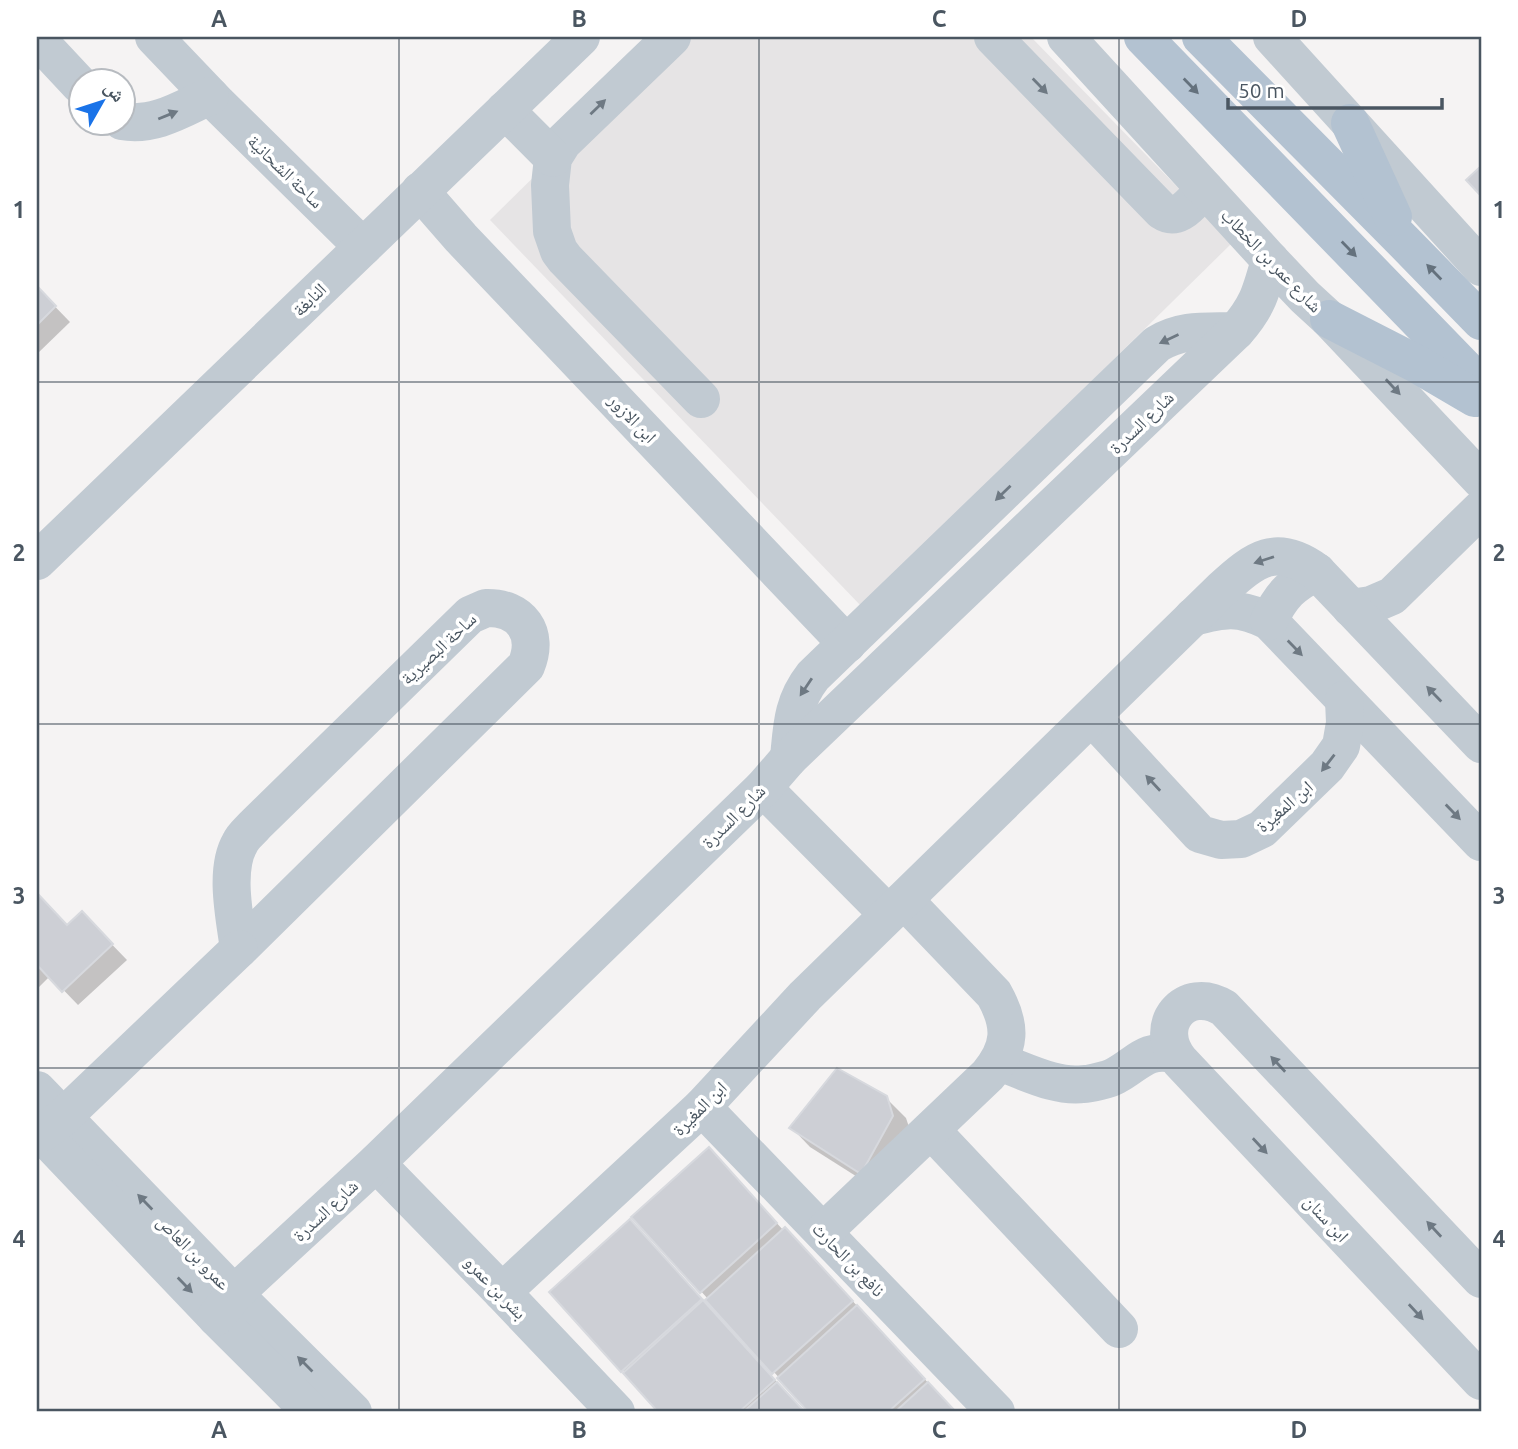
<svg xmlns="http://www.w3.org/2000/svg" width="1518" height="1449" font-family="Ubuntu,'Noto Naskh Arabic',sans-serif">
  <rect width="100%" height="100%" fill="#f5f3f3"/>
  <polygon fill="#e6e4e5" points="676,37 1031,37 1232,243 862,607 490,220"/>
  <g fill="#0003">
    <polygon points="37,288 70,322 37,354"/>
    <polygon points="37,895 67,927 96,928 127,960 78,1005 50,976 39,987 37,985"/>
    <polygon points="886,1098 906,1118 912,1136 881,1192 810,1147 791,1127"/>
    <polygon points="723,1164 784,1231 800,1244 955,1412 810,1412 634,1217"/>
    <polygon points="649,1241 804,1412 661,1412 552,1292"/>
  </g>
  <g fill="#cdcfd5" stroke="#d7d9de" stroke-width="2">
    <polygon points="1481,166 1481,196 1466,180"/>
    <polygon points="37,286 56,306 37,325"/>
    <polygon points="37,893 67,925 82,911 113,944 62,992 37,965"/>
    <polygon points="837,1068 887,1096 893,1116 861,1174 789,1128"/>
    <polygon points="709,1147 777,1223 700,1293 631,1217"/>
    <polygon points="630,1219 702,1299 621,1372 549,1292"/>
    <polygon points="785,1227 853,1301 772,1374 705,1300"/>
    <polygon points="703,1300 775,1380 739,1412 658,1412 623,1373"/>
    <polygon points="857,1305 925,1379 888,1412 808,1412 777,1378"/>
    <polygon points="777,1382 805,1412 743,1412"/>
    <polygon points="928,1382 956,1412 895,1412"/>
  </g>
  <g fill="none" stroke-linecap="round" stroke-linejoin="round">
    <g stroke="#c1cad2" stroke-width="38">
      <polyline points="154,37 218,104 363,247"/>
      <polyline points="672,37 563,142 553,158 550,185 552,231 559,251 565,259 701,399"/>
      <path d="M993 37 1162 211C1180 223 1193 200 1205 189"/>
      <polyline points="1066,37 1270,260 1305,297 1329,319 1481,480"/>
      <polyline points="1272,37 1481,267"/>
      <polyline points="37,39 80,85"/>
      <polyline points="505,110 553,158"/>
      <path d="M122 121C154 127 182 109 210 96"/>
      <polyline points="420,191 461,238 847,644"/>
      <polyline points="37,561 581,37"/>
      <path d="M486 608C521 607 540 633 526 666L239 949C235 919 224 870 240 843 243 836 250 831 255 825L470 615Z"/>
      <polyline points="1351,608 1371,605 1392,596 1481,509"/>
      <path d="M1193 617C1225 609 1237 606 1269 621L1481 842"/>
      <path d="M1269 621C1281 595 1292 584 1317 572"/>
      <polyline points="1092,717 1200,834 1221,840 1241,839 1262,829 1327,766 1341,746 1345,723 1344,700"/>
      <path d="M789 758C792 726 792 703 813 676L1157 344C1184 328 1207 332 1236 331"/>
      <polyline points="763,788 888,914"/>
      <path d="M999 1062C1025 1071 1056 1088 1084 1084 1090 1084 1110 1079 1115 1076 1138 1064 1145 1048 1174 1054"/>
      <polyline points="37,1090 234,1294 353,1412"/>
      <polyline points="702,1107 996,1412"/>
      <polyline points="37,1129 216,1317 311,1412"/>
      <polyline points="931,1130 1119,1329"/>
      <polyline points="44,1132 63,1117 239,949"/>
      <polyline points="376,1163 502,1292 616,1412"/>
      <path d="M823 1232 988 1075C1011 1047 1012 1026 994 994L904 900"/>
      <path d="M1481 1279 1224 1008C1185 984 1151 1026 1180 1061L1481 1381"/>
      <path d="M502 1292 702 1107 805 996 1222 589C1255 559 1276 542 1317 572L1481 744"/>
      <path d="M216 1317 234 1294 376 1163 763 788 789 758 1236 331C1258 306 1261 292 1270 260"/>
    </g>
    <g stroke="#b3c2d1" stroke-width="38">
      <polyline points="1143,37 1481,385"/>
      <polyline points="1201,37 1404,242 1481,321"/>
      <polyline points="1350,123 1393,217"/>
      <polyline points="1329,319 1417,364 1475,398"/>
    </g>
  </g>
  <defs><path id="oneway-solid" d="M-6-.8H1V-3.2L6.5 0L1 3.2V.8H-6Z" transform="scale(1.75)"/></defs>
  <g fill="#6e7983">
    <use href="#oneway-solid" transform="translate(1040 86) rotate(46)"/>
    <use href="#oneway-solid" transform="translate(598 107) rotate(-44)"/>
    <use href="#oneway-solid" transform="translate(168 115) rotate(-22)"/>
    <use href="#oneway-solid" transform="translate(1169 339) rotate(155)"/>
    <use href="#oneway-solid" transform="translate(1393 387) rotate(47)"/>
    <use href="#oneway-solid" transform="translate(1003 493) rotate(136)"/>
    <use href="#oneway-solid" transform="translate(1264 560) rotate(162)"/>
    <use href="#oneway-solid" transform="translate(1295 648) rotate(46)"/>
    <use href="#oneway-solid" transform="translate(806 687) rotate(124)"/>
    <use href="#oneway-solid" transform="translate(1434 694) rotate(-134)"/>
    <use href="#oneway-solid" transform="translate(1328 763) rotate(128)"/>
    <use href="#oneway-solid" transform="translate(1153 783) rotate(-133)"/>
    <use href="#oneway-solid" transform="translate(1453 812) rotate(46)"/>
    <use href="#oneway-solid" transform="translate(1278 1064) rotate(-133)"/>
    <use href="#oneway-solid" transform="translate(1260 1146) rotate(47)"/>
    <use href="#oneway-solid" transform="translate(145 1202) rotate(-134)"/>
    <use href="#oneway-solid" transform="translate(1434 1229) rotate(-133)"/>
    <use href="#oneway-solid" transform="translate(185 1285) rotate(46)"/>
    <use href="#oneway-solid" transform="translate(1416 1312) rotate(47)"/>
    <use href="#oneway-solid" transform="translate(305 1364) rotate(-135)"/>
  </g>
  <g fill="#64717d">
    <use href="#oneway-solid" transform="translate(1191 86) rotate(46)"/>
    <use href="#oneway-solid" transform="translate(1349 249) rotate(46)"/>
    <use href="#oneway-solid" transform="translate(1434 272) rotate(-134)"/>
  </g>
  <path fill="none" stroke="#4a5661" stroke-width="2" stroke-opacity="0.55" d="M399 37V1412M759 37V1412M1119 37V1412M37 382H1481M37 724H1481M37 1068H1481"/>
  <g text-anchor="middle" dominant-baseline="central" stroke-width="7" stroke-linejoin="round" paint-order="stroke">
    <g font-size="18" fill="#4a5661" stroke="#fff">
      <text transform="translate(286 171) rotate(44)">ساحة الشحانية</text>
      <text transform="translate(1272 260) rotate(46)">شارع عمر بن الخطاب</text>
      <text transform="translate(309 299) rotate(-44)">النابغة</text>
      <text transform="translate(633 418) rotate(46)">ابن الازور</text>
      <text transform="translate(1141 422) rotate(-44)">شارع السدرة</text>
      <text transform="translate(438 648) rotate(-43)">ساحة البصيرية</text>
      <text transform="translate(1284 806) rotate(-41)">ابن المغيرة</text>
      <text transform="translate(733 816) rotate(-45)">شارع السدرة</text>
      <text transform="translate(699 1108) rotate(-45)">ابن المغيرة</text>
      <text transform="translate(325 1210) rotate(-43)">شارع السدرة</text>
      <text transform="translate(1327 1218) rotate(47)">ابن سنان</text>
      <text transform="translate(194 1252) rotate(46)">عمرو بن العاص</text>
      <text transform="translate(849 1259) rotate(46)">نافع بن الحارث</text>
      <text transform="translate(496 1287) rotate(46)">بشر بن عمرو</text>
    </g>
  </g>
  <rect width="1518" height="1449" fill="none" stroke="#ffffff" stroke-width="77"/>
  <g transform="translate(102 102) rotate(51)"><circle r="33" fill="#ffffff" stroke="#b7bbc0" stroke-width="2"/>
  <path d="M0-5L12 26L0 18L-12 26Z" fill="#1a73e8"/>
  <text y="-10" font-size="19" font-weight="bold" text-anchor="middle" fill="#4a5661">ش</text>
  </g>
  <path d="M1228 98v10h214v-10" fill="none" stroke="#4a5661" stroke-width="3.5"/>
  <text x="1238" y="98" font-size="21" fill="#4a5661" stroke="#ffffff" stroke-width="5" paint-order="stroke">50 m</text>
  <rect x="38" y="38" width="1442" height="1372" fill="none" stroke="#4a5661" stroke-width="2.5"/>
  <g font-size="23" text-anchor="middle" font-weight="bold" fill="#4a5661">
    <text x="219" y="27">A</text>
    <text x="579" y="27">B</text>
    <text x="939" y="27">C</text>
    <text x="1299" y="27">D</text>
    <text x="19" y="218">1</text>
    <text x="1499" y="218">1</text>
    <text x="19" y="561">2</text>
    <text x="1499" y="561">2</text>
    <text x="19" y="904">3</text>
    <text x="1499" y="904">3</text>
    <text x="19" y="1247">4</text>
    <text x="1499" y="1247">4</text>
    <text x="219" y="1438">A</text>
    <text x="579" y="1438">B</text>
    <text x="939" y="1438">C</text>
    <text x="1299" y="1438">D</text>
  </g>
</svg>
